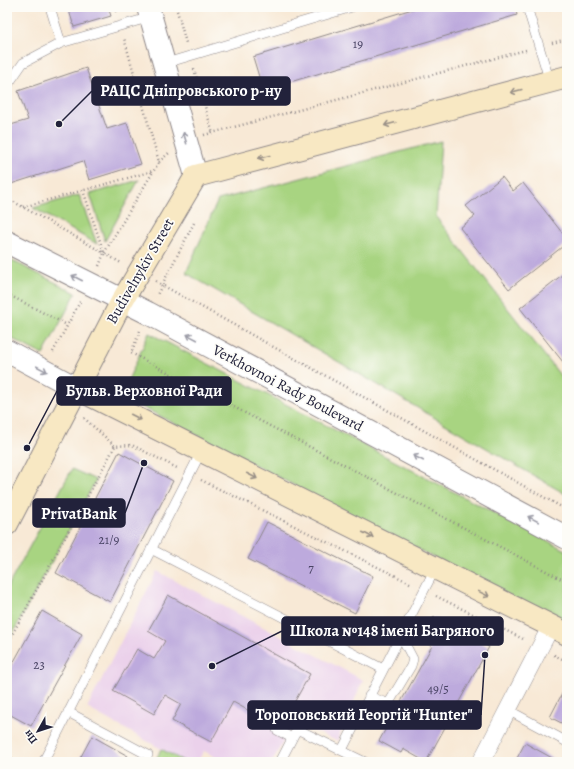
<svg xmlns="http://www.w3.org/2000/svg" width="574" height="769" font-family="Alegreya,serif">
  <rect width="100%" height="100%" fill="#fdfcf7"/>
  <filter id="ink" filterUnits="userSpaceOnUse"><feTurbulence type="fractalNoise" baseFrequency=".025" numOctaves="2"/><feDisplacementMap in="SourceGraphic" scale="8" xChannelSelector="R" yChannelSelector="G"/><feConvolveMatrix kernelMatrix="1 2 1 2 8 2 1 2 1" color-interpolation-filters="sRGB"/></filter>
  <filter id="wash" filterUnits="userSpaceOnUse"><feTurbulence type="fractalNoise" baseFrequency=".012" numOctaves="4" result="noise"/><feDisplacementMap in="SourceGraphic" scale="16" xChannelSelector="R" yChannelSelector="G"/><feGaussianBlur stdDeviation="0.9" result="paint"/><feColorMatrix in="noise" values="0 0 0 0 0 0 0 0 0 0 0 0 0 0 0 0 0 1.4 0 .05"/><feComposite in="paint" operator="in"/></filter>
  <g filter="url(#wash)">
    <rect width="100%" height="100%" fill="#f8e9d6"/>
    <polygon fill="#ebd1eb" points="157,571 363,680 337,741 294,722 272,762 225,762 204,751 197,762 185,762 87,708"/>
    <g fill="#a8d481" stroke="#657b5e">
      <polygon points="441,141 436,217 567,384 567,495 186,273 218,200"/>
      <polygon points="139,180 105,241 90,194"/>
      <polygon points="79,195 97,244 33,208"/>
      <polygon points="7,258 76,293 43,355 7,336"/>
      <polygon points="149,333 567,551 567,626 121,396"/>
      <polygon points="72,469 96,480 7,644 7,588"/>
      <polygon points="161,749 185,762 155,762"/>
    </g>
    <g id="blocks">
      <g fill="#bdaadd">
        <polygon points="68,7 108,7 111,16 74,27"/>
        <polygon points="419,7 515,7 517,15 263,90 253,57"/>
        <polygon points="86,68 107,129 127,123 141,164 89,180 83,161 11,184 7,170 7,126 28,120 18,91"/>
        <polygon points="502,177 513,191 523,183 567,239 567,243 509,289 460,228 475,216 466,206"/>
        <polygon points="567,271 567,367 520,308"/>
        <polygon points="119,452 173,481 110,602 56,573"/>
        <polygon points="267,522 373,576 355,613 248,559"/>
        <polygon points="168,595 310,674 280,728 233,702 211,742 172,721 181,704 165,695 154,714 113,691 137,649 154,659 165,641 148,631"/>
        <polygon points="42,611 82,634 31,726 7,713 7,674"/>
        <polygon points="434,617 489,647 426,762 403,749 401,753 379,741 432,646 421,640"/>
        <polygon points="565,688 567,689 567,726 550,717"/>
        <polygon points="92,736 128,756 125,762 78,762"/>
        <polygon points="525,743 554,759 553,762 515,762"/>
      </g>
    </g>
  </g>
  <g filter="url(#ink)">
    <use href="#blocks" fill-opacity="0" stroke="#8d8688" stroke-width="1"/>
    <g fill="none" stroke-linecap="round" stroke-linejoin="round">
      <defs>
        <g id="service">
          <polyline points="527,7 550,82"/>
          <polyline points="61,43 151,17"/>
          <polyline points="163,64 352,7"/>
          <polyline points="7,86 23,63 61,43 50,7"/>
          <polyline points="151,549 383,669"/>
          <polyline points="369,696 386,703 390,701 411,666 413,659 401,636"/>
          <polyline points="508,710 567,742"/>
          <polyline points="68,712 148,755"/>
          <polyline points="277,730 292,738"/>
          <polyline points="342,750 435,569"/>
          <polyline points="7,760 10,762"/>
          <polyline points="43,762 202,450"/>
          <polyline points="280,762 295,733 299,730 365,762"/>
        </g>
        <polyline id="minor" points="481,762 551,626"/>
        <g id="tertiary">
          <polyline points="148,7 196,176"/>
          <polyline points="7,242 148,313 567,538"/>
          <polyline points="7,351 76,388"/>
        </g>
        <g id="secondary">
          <polyline points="76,388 567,634"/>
          <polyline points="7,524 122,301 196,176 567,77"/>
        </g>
      </defs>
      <use href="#service" stroke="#8d8688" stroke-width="10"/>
      <use href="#minor" stroke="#8d8688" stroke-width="18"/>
      <use href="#tertiary" stroke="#8d8688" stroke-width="24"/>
      <use href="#secondary" stroke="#8d8688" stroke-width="24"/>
      <g stroke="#8d8688" stroke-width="2.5" stroke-dasharray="1 3" stroke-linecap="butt">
        <polyline points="115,7 117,14"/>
        <polyline points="176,7 186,43"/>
        <polyline points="552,43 567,39"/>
        <polyline points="194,69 213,134"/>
        <polyline points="204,135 526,50"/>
        <polyline points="159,162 169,153"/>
        <polyline points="83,190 104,253 121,263"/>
        <polyline points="7,198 104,253 159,162 124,38"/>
        <polyline points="23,207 153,171"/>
        <polyline points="194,223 162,285 567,510"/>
        <polyline points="99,266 104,253"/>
        <polyline points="156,281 162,285 157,295"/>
        <polyline points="7,294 67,325"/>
        <polyline points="140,331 131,353 567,582"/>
        <polyline points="53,352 81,300"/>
        <polyline points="84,418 115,446 132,445 177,468"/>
        <polyline points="201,480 412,584"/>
        <polyline points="436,596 525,640"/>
        <polyline points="7,644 115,446"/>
        <polyline points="554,655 567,661"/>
      </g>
      <use href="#service" stroke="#fff" stroke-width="9"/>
      <use href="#minor" stroke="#fff" stroke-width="17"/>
      <use href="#tertiary" stroke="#fff" stroke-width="22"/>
      <use href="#secondary" stroke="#f8e8c3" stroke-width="22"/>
    </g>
    <defs><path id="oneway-shaft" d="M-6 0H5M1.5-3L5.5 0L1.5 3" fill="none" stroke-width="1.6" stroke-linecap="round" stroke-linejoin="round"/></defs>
    <g stroke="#988f86">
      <use href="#oneway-shaft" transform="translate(516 91) rotate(165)"/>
      <use href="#oneway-shaft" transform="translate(390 124) rotate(165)"/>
      <use href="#oneway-shaft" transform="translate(264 157) rotate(165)"/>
      <use href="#oneway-shaft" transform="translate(136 417) rotate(27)"/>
      <use href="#oneway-shaft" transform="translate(252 476) rotate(27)"/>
      <use href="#oneway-shaft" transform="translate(368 535) rotate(27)"/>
      <use href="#oneway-shaft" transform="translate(484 594) rotate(26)"/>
    </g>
    <g stroke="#9c9ca7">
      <use href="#oneway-shaft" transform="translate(185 138) rotate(-106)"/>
      <use href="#oneway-shaft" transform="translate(77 278) rotate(-153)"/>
      <use href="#oneway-shaft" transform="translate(192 337) rotate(-152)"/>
      <use href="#oneway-shaft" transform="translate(42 369) rotate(28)"/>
      <use href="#oneway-shaft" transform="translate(418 458) rotate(-152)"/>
      <use href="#oneway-shaft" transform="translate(533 519) rotate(-152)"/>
    </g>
  </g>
  <g text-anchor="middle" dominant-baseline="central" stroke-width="3.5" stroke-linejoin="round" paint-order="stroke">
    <g font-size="13" fill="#494464">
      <text x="358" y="43">19</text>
      <text x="109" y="539">21/9</text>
      <text x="311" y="567">7</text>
      <text x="39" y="664">23</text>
      <text x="438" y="688">49/5</text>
    </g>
    <g font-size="15" fill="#22223b" stroke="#fdfcf7">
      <text transform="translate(140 271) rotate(-60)">Budivelnykiv Street</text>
      <text transform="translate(288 388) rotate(28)">Verkhovnoi Rady Boulevard</text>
    </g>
  </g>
  <path fill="none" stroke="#22223b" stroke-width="1.5" d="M59 124L92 91M27 448L57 391M144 463L125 513M212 666L282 631M485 655L481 715"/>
  <g fill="#22223b" stroke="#fdfcf7" stroke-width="1.5">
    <circle cx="59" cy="124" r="4"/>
    <circle cx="27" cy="448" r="4"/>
    <circle cx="144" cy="463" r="4"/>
    <circle cx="212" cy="666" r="4"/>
    <circle cx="485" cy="655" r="4"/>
  </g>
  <g fill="#22223b" stroke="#22223b" stroke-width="1.5">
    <rect x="92" y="77" width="198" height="28" rx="4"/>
    <rect x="57" y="377" width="174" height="28" rx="4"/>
    <rect x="33" y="499" width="92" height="28" rx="4"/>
    <rect x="282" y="617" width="221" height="28" rx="4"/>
    <rect x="248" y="701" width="233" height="28" rx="4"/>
  </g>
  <g font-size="16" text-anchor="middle" font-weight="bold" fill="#fff">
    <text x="191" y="96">РАЦС Дніпровського р-ну</text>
    <text x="144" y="396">Бульв. Верховної Ради</text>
    <text x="79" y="519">PrivatBank</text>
    <text x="392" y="636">Школа №148 імені Багряного</text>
    <text x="364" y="720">Тороповський Георгій "Hunter"</text>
  </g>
  <rect width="574" height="769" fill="none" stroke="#fdfcf7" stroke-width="24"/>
  <g transform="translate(38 731) rotate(231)" stroke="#fdfcf7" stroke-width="3" paint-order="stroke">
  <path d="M0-3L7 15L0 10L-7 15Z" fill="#22223b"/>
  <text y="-6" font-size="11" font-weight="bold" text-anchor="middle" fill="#22223b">Пн</text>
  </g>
</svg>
